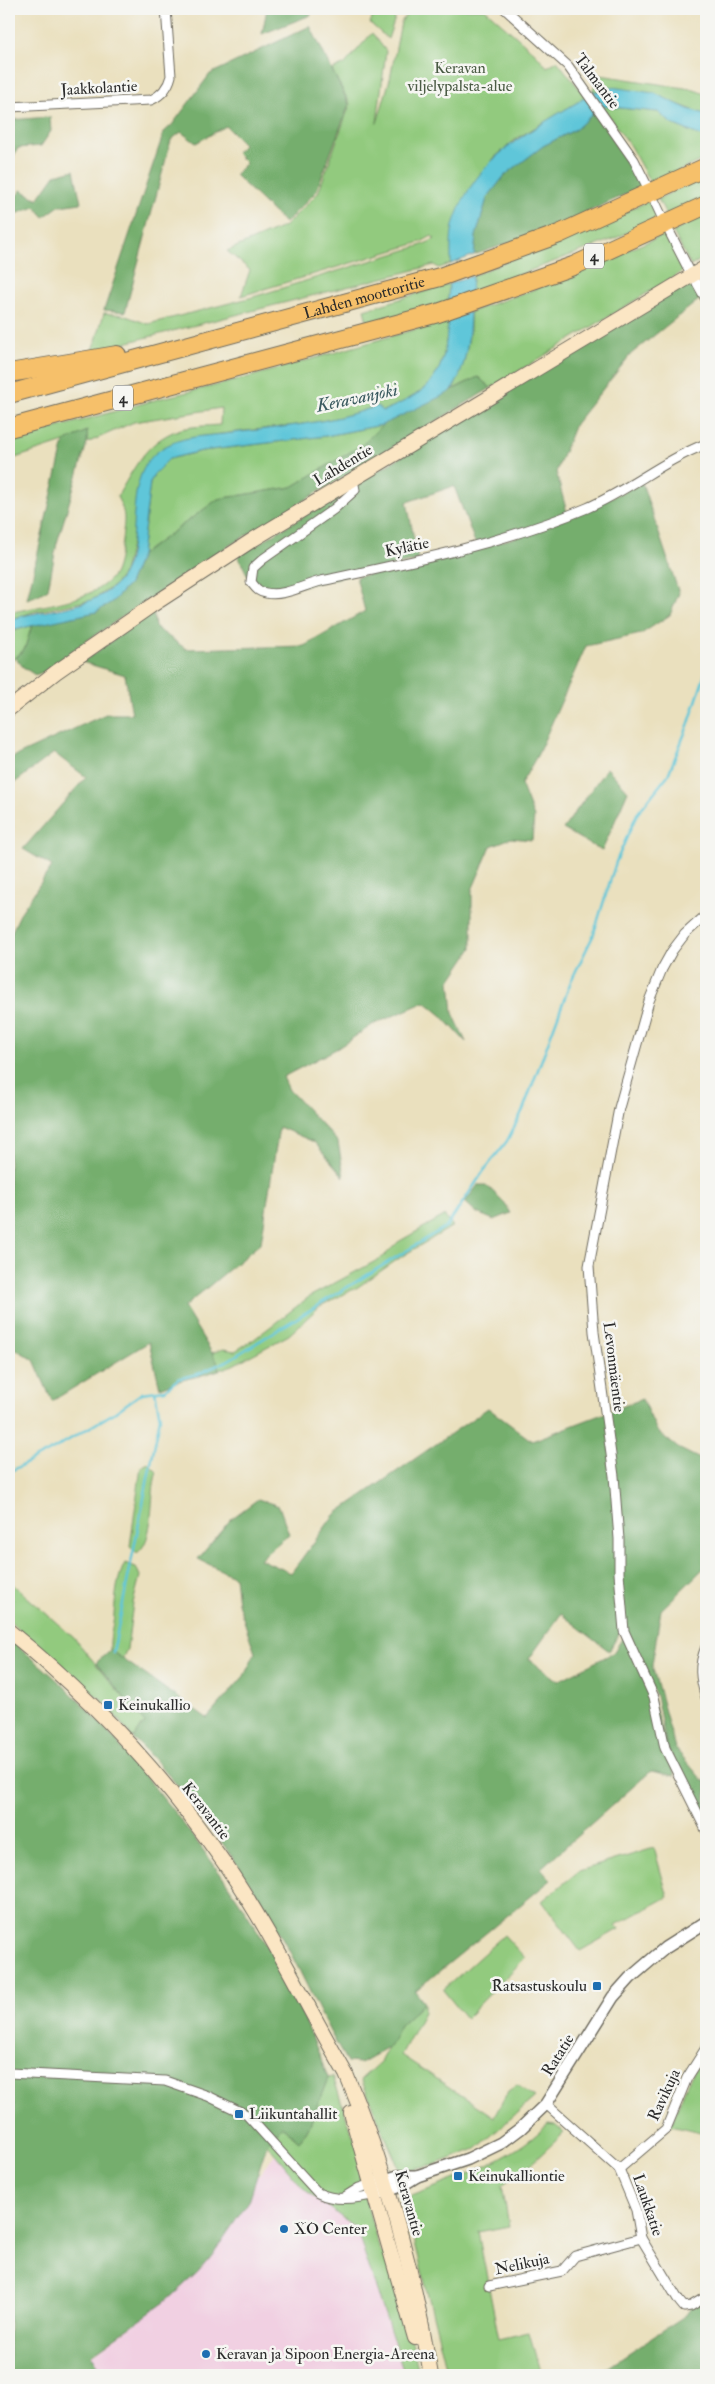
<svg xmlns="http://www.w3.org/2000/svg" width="715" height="2384" font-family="'IM FELL Double Pica',serif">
  <rect width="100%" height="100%" fill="#f6f6f2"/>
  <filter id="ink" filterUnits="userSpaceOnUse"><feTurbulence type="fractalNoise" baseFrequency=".02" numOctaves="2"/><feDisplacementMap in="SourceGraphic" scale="10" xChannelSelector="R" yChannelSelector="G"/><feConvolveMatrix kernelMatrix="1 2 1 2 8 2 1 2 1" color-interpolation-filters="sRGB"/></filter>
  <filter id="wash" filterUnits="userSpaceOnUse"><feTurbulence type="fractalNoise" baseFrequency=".0096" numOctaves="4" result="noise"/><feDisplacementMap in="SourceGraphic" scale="20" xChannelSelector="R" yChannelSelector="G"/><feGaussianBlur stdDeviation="1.12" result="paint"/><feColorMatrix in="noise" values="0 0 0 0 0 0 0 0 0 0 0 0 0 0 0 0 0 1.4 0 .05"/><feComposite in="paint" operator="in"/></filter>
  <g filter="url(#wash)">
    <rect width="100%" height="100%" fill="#eae0be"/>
    <polygon fill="#f1d0e2" points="275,2154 305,2190 356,2228 405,2375 105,2375 92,2355 165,2302 197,2273 211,2257 249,2201 257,2177"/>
    <g fill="#92ca7e" stroke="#5e7a54">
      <polygon points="376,9 398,9 388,39 370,23"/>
      <polygon points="411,9 485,9 536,54 547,67 557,61 586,97 516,139 494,158 454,223 451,264 439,268 434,265 93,351 104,313 123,315 148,324 253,297 422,245 435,239 432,236 421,242 241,296 250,270 227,251 285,226 318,193 350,104 332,70 345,64 372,33 386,51 377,123 390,79 401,22"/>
      <polygon points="600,75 691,89 706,94 706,115 672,102 592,91"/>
      <polygon points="602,106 658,112 672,124 701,136 706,136 706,158 651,184 630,146"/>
      <polygon points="706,175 706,198 667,216 658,199"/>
      <polygon points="649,201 657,218 616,238 471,293 472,276"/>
      <polygon points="706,214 706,256 691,266 673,232"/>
      <polygon points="666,234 685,270 491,388 478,377 453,389 464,362 470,331 470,312 535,289"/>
      <polygon points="449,284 448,302 369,328 364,310"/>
      <path d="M448 320C445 375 434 390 383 411L377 406C335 422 290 426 245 431 212 436 181 435 154 456L124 572 115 585 92 600 33 612 9 620V613C39 605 96 602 114 574 119 564 120 551 122 540 124 520 127 515 117 497 134 469 145 442 178 430 190 426 207 426 220 425L221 408 134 422 87 443V431L64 442 9 460V441L162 398 235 381Z"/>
      <polygon points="382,425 362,445 292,487 218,499 141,555 150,483 154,474 169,459 181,456 202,451 326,436"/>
      <polygon points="32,625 25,648 10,663 12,697 9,700 9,633"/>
      <polygon points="444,1216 453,1226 404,1255 358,1287 320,1306 289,1335 233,1365 219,1370 212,1353 223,1349 235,1351 253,1340 309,1297 383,1257 398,1242"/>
      <path d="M148 1463 157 1472C149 1493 156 1540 137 1553L130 1546 141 1467Z"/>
      <path d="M125 1563 136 1567 140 1576 133 1603 127 1649 122 1659 110 1650C109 1637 113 1627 114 1614 116 1596 116 1580 125 1563Z"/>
      <polygon points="9,1581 74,1638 145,1723 133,1738 104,1702 72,1677 9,1621"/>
      <polygon points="654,1848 668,1897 616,1925 619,1929 580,1951 542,1901 579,1871"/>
      <polygon points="504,1935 525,1958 466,2018 443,1990"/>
      <polygon points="424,2003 424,2012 401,2055 494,2117 508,2091 517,2085 535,2097 476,2149 436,2164 400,2171 361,2079 380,2062 400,2025"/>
      <path d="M706 2059V2133L671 2125C680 2105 687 2072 706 2059Z"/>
      <polygon points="333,2077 362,2162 363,2170 359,2177 380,2251 389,2260 420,2375 405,2375 356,2228 305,2190 267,2144 282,2126 299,2141 307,2131 328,2078"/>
      <path d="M548 2124 555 2125 564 2133 531 2164 502 2185 509 2226 478 2232 499 2339 529 2332 541 2375H448L404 2199C455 2179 509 2163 548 2124Z"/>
    </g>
    <g fill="#75ae6d" stroke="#506c4c">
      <polygon points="267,9 313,9 311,15 262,34"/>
      <polygon points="310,26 349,104 316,192 285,223 235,175 246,163 236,153 244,144 226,126 196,143 181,132 171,140 125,312 104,310 164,132 172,125 210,74"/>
      <polygon points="596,111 629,159 643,186 558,226 474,255 476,236 487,198 505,175 543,146 576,129"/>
      <polygon points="50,117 51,131 41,146 18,148 9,165 9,120"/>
      <polygon points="74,170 81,203 59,206 44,217 35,207 13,215 15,198 21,190 38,199 55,175"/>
      <polygon points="688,282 700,299 631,354 575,424 556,472 568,516 476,545 454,486 407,502 418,560 267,594 251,582 238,556"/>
      <polygon points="478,377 491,388 222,550 76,648 49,670 35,675 23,667 16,658 25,648 32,625 96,612 113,601 129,584 141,555 218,499 292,487 362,445 382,425"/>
      <polygon points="87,431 87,443 57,543 48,589 38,595 27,599 64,442"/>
      <path d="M642 483 679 593 670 615 641 634 586 646 538 754 521 784 534 817 532 840 511 838 491 846 472 890V948L450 981 453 1013 466 1042 441 1015 425 1002 372 1025 338 1048 283 1077 289 1090 338 1142 344 1177 314 1142 279 1127 261 1243 184 1307 217 1361 219 1370C199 1377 179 1379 160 1388L149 1342 52 1401 34 1360 9 1345V938L21 912 52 866 23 849 86 777 54 753 9 787V759L106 714H132L125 675 82 662 153 612 155 627 186 649 304 646 365 611 356 577 430 562 538 531Z"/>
      <polygon points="607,768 628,791 602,851 563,829"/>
      <polygon points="478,1185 486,1185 502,1200 511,1213 494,1220 477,1213 465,1202"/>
      <path d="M642 1399 657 1431 678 1448 706 1462V1566L661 1610 652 1665 675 1748 703 1781H706V1825L667 1747 656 1696 621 1630 609 1651 561 1614 529 1659 558 1681 613 1653 624 1636 652 1698 675 1776 651 1771 541 1868 551 1880 415 1991 424 2003 400 2025 390 2046 360 2063 347 2062C324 2024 306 1981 284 1941 243 1868 194 1797 133 1738L145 1723 96 1663 110 1650 207 1718 244 1676 255 1653 238 1603 235 1577 198 1559 231 1519 258 1499 279 1506 289 1534 260 1559 291 1573 334 1515 488 1408 532 1441Z"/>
      <path d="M9 1638C32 1659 57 1678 79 1701 104 1726 127 1754 149 1781 225 1873 288 1965 328 2078L307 2131 299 2141 282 2126 267 2144 249 2201 211 2257 197 2273 165 2302 92 2354 105 2375H9V2110L14 2106 9 2085Z"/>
      <polygon points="706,2297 706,2375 595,2375 686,2315 692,2306"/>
    </g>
    <g fill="#5ec6d9" stroke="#447882">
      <polygon points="611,87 654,93 688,109 705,114 706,136 701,136 672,124 658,112 602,106 592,91 604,92"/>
      <path d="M586 97 596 111 576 129 543 146 505 175 487 198 476 236 474 255 451 264C451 250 450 235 454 222 476 155 531 131 586 97Z"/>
      <polygon points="472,276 471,293 448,302 449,284"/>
      <path d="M470 312C470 333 465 380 448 393L382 425 326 436 202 451 181 456 169 459 154 474 150 483 141 555 129 584 113 601 96 612 17 629 9 633V620C43 608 88 611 115 585 150 551 113 472 168 445 187 435 212 436 232 433 281 427 331 423 377 406L383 411C434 390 445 375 448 320Z"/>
    </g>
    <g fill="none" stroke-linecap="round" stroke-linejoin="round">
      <g stroke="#5ec6d9" stroke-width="2.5">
        <polyline points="9,1472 50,1451 114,1413 142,1393 165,1390 178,1379 198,1374 227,1361 447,1226 483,1172 507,1141 523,1110 571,981 593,936 616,862 637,814 668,775 689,723 706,671"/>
        <polyline points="113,1653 160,1418 155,1391"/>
      </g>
    </g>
  </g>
  <g filter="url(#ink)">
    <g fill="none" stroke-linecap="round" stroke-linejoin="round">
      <defs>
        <g id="minor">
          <polyline points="505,9 568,66 634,160 647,186"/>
          <path d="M9 107 151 100C162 95 168 88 171 76L166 9"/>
          <polyline points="655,202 662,217"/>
          <polyline points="670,233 688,268"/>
          <polyline points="697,283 706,299"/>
          <path d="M353 480 355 490 334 509 263 559 253 568 251 582C256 588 258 592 266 593 283 597 304 585 321 581 411 562 501 544 587 508 629 490 664 460 706 444"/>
          <polyline points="706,915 685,934 672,951 662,969 649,1001 619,1108 589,1266 594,1332 614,1476 619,1539 619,1573 624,1631 654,1697 665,1748 706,1830"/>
          <path d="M706 1647C698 1666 700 1678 706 1698"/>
          <path d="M9 2073 165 2081 208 2096 247 2115 318 2193C336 2202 357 2199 376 2194"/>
          <polyline points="546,2104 619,2169 636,2210 641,2238 679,2301 684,2307 691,2306 706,2297"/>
          <polyline points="619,2169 666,2129 687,2078 706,2048"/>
          <polyline points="343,2198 359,2188 372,2184"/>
          <polyline points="489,2286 562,2271 575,2256 641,2238"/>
        </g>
        <g id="tertiary">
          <polyline points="372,2184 398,2176 417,2176"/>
          <polyline points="380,2193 401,2186 417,2176 468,2159 501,2143 521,2128 546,2104 613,1997 630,1978 665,1948 706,1922"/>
        </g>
        <g id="secondary">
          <polyline points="9,709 56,672 151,606 254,539 706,267"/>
          <path d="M9 1631C92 1698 166 1778 227 1867 272 1933 306 2005 346 2074 386 2170 414 2273 431 2375"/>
          <polyline points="351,2113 415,2338"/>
        </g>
        <g id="motorway">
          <polyline points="9,373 117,355"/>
          <path id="s1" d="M9 394 440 277 559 234 706 167"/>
          <polyline points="9,428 438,313 573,266 706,205"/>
        </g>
      </defs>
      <use href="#minor" stroke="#6e6a5e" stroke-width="11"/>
      <use href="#tertiary" stroke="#6e6a5e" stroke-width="14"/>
      <use href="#secondary" stroke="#6e6a5e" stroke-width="16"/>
      <use href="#motorway" stroke="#6e6a5e" stroke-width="20"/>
      <use href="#minor" stroke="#fff" stroke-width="9"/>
      <use href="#tertiary" stroke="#fff" stroke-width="11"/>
      <use href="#secondary" stroke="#fbe6c4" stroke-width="14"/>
      <use href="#motorway" stroke="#f6c06b" stroke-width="18"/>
    </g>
  </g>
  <g fill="#1f6fb2" stroke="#f6f6f2" stroke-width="2">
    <rect x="103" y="1700" width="10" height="10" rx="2.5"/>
    <rect x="592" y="1981" width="10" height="10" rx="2.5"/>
    <rect x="234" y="2109" width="10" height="10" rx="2.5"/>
    <rect x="453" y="2171" width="10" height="10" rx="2.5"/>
    <circle cx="284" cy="2229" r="5"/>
    <circle cx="206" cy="2354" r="5"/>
  </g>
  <g text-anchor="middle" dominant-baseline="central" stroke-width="5" stroke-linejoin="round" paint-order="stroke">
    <g fill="#f6f6f2" stroke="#686867" stroke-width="1">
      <rect x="584" y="243.5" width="20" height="25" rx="4"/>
      <rect x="113" y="385.5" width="20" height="25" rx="4"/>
    </g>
    <g font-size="15" font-weight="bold" fill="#2b2b2b">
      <text x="594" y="256">4</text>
      <text x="123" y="398">4</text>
    </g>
    <g font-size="16" fill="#4a5b44" stroke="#f6f6f2">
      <text x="460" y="68">Keravan<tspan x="460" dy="18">viljelypalsta-alue</tspan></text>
    </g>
    <g font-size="16" fill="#2b2b2b" stroke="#f6f6f2">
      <text transform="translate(597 81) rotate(53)">Talmantie</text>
      <text transform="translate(99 88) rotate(-3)">Jaakkolantie</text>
      <text stroke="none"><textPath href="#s1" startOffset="368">Lahden moottoritie</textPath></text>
      <text transform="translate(343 465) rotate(-31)">Lahdentie</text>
      <text transform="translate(407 547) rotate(-12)">Kylätie</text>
      <text transform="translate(614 1367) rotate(83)">Levonmäentie</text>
      <text transform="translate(206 1811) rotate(52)">Keravantie</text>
      <text transform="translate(558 2055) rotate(-58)">Ratatie</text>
      <text transform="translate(664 2095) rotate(-65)">Ravikuja</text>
      <text transform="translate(409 2203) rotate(74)">Keravantie</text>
      <text transform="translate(648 2205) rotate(71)">Laukkatie</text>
      <text transform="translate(522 2264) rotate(-12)">Nelikuja</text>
    </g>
    <g font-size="16" fill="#2b2b2b" stroke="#f6f6f2" text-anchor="start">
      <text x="118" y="1705">Keinukallio</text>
      <text x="587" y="1986" text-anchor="end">Ratsastuskoulu</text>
      <text x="249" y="2114">Liikuntahallit</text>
      <text x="468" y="2176">Keinukalliontie</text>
      <text x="294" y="2229">XO Center</text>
      <text x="216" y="2354">Keravan ja Sipoon Energia-Areena</text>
    </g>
    <g font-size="18" font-style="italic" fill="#3a5a5f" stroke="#f6f6f2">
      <text transform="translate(357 398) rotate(-12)">Keravanjoki</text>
    </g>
  </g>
  <rect width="715" height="2384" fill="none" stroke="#f6f6f2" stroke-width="30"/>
</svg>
